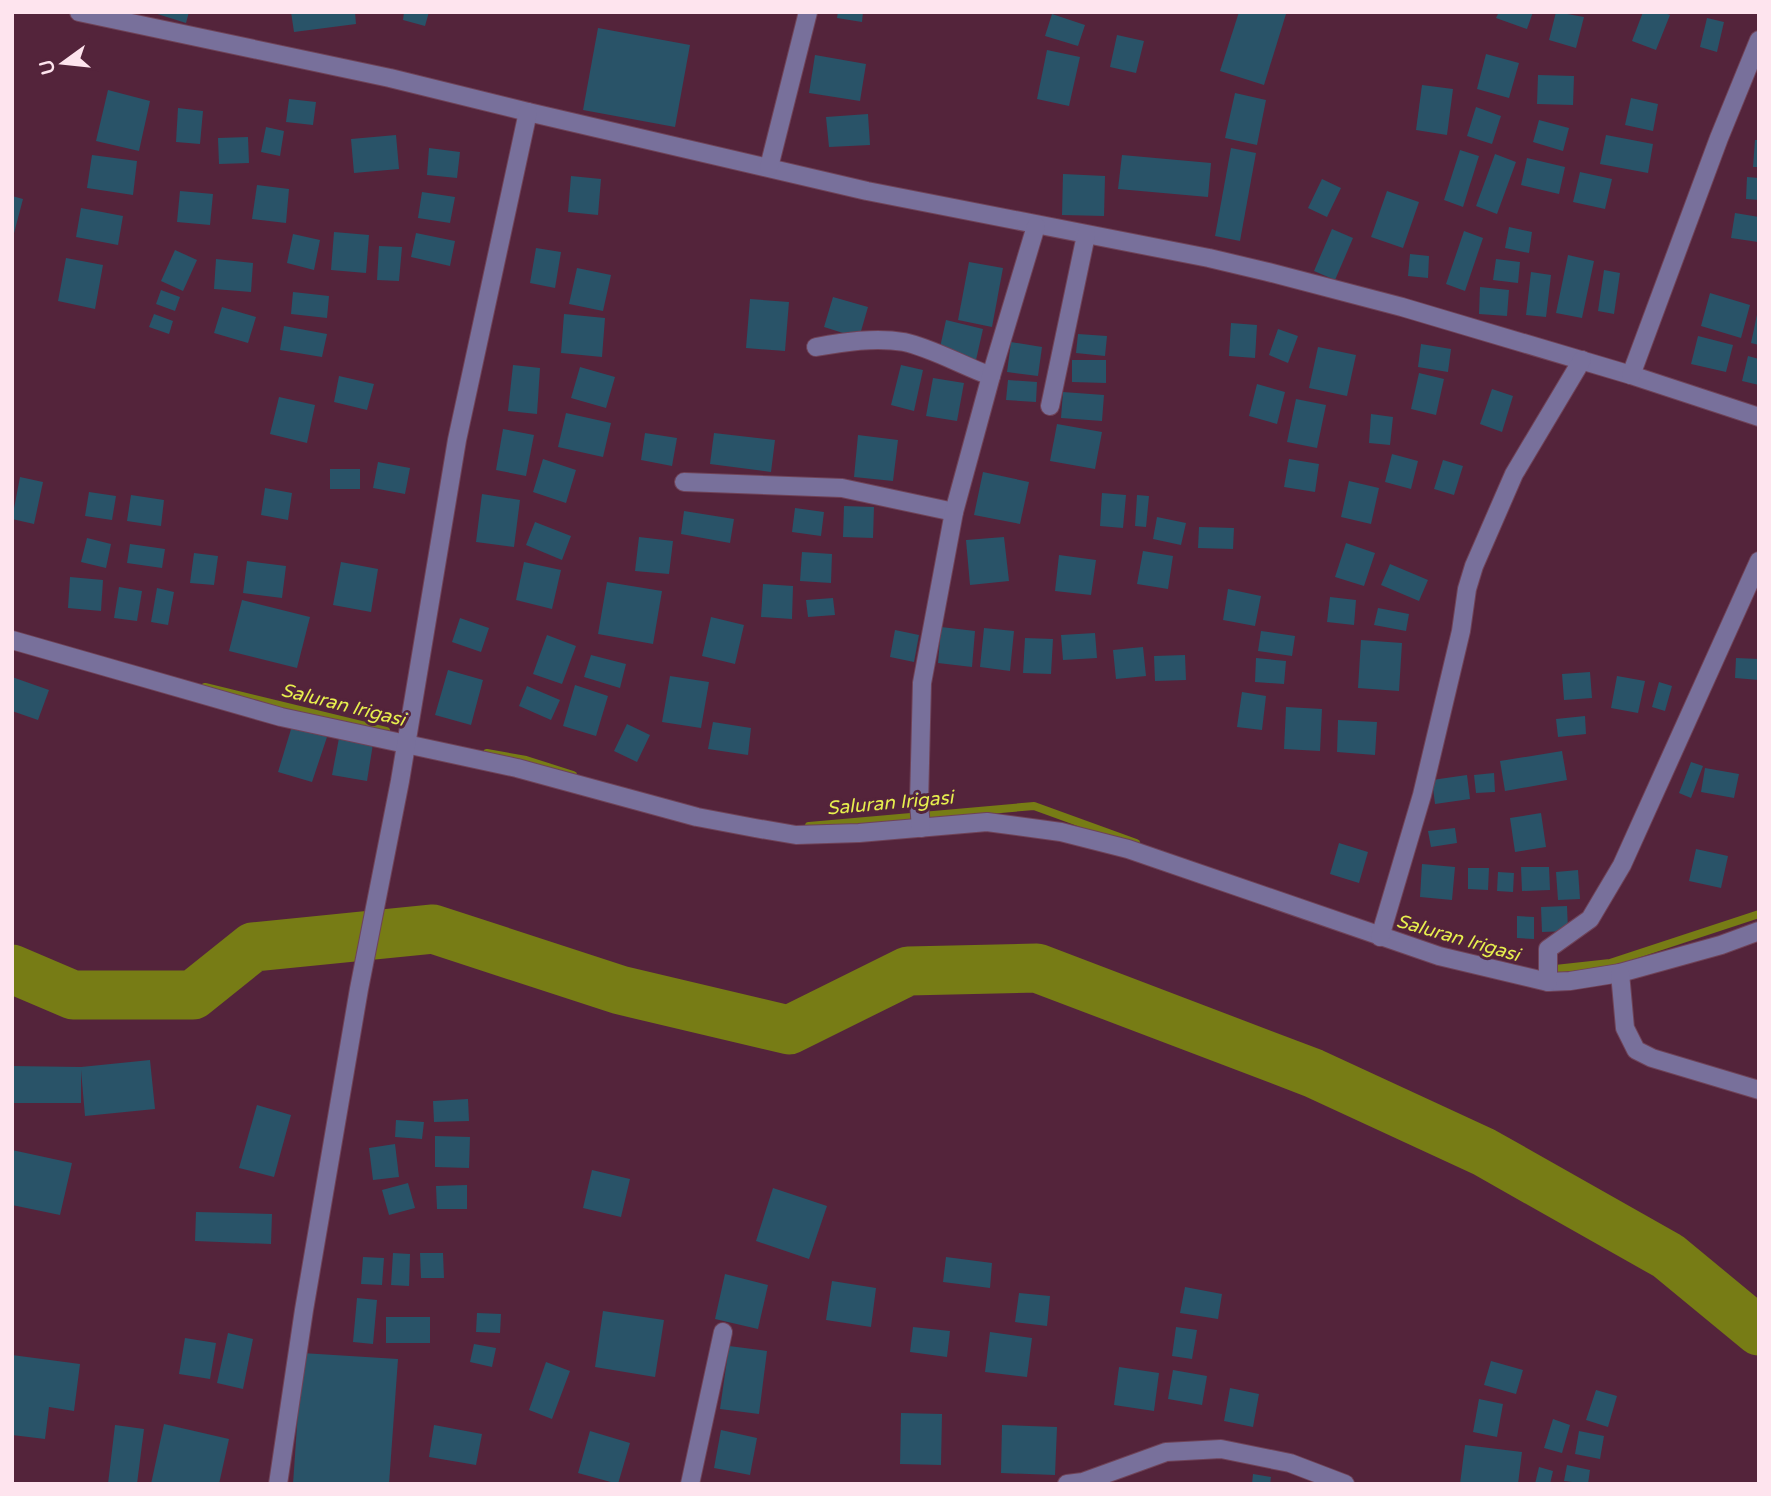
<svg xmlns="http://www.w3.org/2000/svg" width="1771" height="1496" font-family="'Varela Round',sans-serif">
  <rect width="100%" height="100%" fill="#54243b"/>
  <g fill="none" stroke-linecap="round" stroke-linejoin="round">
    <g stroke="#777c15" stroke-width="8">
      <polyline points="205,687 386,731"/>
      <polyline points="487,753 526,760 573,775"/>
      <polyline points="809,826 1034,806 1136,843"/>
      <polyline points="1546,970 1610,963 1759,914"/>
    </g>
    <polyline stroke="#777c15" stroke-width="49" points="12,969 73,995 193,995 253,947 433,929 620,990 789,1030 908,971 1037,968 1313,1073 1484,1152 1668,1256 1759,1331"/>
  </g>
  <g fill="#295368">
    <polygon points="151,12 189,12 186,23"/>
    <polygon points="291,12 355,12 356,24 294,32"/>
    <polygon points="404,12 429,12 425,26 403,20"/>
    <polygon points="838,12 863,12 862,22 837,18"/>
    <polygon points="1239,12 1280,12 1286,14 1264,85 1220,71"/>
    <polygon points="1499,12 1533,12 1527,29 1496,18"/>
    <polygon points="1556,12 1584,17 1576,48 1549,40"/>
    <polygon points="1643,12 1662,12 1670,15 1656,50 1632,41"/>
    <polygon points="1052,14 1085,25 1078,46 1045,36"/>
    <polygon points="1707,18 1724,22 1717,52 1700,47"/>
    <polygon points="598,28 690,45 675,127 583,110"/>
    <polygon points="1117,35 1144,41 1136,73 1110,67"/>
    <polygon points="1047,50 1080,57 1069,106 1037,99"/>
    <polygon points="1486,54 1519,63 1509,98 1477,89"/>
    <polygon points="815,55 866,64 860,101 809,93"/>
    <polygon points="1538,75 1574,76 1573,105 1537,104"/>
    <polygon points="1422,85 1453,89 1447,135 1416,130"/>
    <polygon points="108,90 150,101 139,151 96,141"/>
    <polygon points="1235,93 1266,100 1257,145 1225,138"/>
    <polygon points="1631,98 1658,104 1653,131 1625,125"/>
    <polygon points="289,99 316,102 313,125 286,122"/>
    <polygon points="1476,107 1501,116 1492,144 1467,136"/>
    <polygon points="178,108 203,111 200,144 176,142"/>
    <polygon points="868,114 870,145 829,147 826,117"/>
    <polygon points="1539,120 1569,128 1563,151 1533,142"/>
    <polygon points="266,127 284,131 280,156 261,152"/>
    <polygon points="396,135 399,169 354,173 351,139"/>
    <polygon points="1606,135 1653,144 1648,173 1600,164"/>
    <polygon points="248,137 249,163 219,164 218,138"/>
    <polygon points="1755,140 1759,140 1759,167 1753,167"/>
    <polygon points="429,148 460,152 457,178 427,175"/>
    <polygon points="1231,148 1256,153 1240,241 1215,236"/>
    <polygon points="1460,150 1479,156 1463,207 1444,200"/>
    <polygon points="1495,154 1516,162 1497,214 1476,206"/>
    <polygon points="92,155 137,161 133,195 87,188"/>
    <polygon points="1122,155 1211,163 1208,197 1118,189"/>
    <polygon points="1527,158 1565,167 1559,194 1521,185"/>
    <polygon points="1580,172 1612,179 1605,209 1573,202"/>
    <polygon points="1063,174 1105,176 1104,216 1062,215"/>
    <polygon points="571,176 601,179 598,215 568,212"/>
    <polygon points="1747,177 1759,178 1759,200 1746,199"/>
    <polygon points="1322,179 1341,188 1327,217 1308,208"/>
    <polygon points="257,185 289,189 286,223 252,219"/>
    <polygon points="180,191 213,194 210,225 177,222"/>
    <polygon points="1387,191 1419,202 1403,248 1371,237"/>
    <polygon points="422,192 455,197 450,223 418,218"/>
    <polygon points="12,196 23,199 13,237 12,237"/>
    <polygon points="81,208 123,216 118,245 76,237"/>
    <polygon points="1735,213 1759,217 1758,242 1731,238"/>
    <polygon points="1509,227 1532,232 1529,253 1505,248"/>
    <polygon points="1332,229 1353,238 1335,280 1314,271"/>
    <polygon points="1464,231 1483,238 1465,291 1446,284"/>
    <polygon points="334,232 369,235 366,273 331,270"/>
    <polygon points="416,233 455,241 450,266 411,257"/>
    <polygon points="293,234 320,240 314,270 287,263"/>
    <polygon points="379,246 402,247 399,281 377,280"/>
    <polygon points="536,248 561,252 555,288 530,283"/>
    <polygon points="175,250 197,260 183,291 161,281"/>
    <polygon points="1410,254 1429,256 1428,278 1408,276"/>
    <polygon points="1568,255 1594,261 1582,318 1556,313"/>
    <polygon points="66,258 103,265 95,309 58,301"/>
    <polygon points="216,259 253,263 251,292 214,289"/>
    <polygon points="1496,259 1520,262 1518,283 1493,280"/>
    <polygon points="969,262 1003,268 992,327 958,320"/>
    <polygon points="577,268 611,275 603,311 569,304"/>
    <polygon points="1604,270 1620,273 1614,314 1598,311"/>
    <polygon points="1531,272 1551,275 1546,317 1526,315"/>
    <polygon points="1480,287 1509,290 1507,316 1479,314"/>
    <polygon points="161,290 180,297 175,311 156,304"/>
    <polygon points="293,292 329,296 327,318 291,314"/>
    <polygon points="1710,293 1750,305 1741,338 1701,326"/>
    <polygon points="833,297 868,307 859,338 824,327"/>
    <polygon points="750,299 789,302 785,351 746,348"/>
    <polygon points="222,307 256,317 248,343 214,333"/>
    <polygon points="1758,310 1759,310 1759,345 1751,343"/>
    <polygon points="154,314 173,321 169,334 149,327"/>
    <polygon points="564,314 605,318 602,357 561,353"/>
    <polygon points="946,320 983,329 976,360 939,352"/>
    <polygon points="1231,323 1257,325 1255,358 1229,356"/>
    <polygon points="284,326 327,334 322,357 280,350"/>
    <polygon points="1278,329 1298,336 1288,363 1269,355"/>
    <polygon points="1078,334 1107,336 1105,356 1076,353"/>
    <polygon points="1698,336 1733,345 1726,372 1691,364"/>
    <polygon points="1011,342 1042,347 1038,376 1007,372"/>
    <polygon points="1421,344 1451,349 1448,372 1418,367"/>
    <polygon points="1318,347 1356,355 1347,396 1309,388"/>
    <polygon points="1748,356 1759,359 1759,385 1742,381"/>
    <polygon points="1072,360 1106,360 1106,383 1072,382"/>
    <polygon points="513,365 540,368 537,414 508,411"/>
    <polygon points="901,365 923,370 914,411 891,405"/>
    <polygon points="580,367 615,377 606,408 571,398"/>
    <polygon points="1419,373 1444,379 1436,415 1411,409"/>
    <polygon points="339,376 374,384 367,410 334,402"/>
    <polygon points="933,378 964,383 957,421 926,416"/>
    <polygon points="1008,380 1037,382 1036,402 1006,400"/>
    <polygon points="1257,384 1285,392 1277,424 1249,416"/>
    <polygon points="1492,389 1513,396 1502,432 1480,424"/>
    <polygon points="1063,392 1104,395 1102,421 1061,418"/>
    <polygon points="279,397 315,405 307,443 270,434"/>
    <polygon points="1296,399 1326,405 1317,448 1287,442"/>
    <polygon points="566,413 611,423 603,457 558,447"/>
    <polygon points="1371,414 1393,417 1390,445 1369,443"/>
    <polygon points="1057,424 1102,432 1095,469 1050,461"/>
    <polygon points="503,429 534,435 526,476 496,470"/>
    <polygon points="645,433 677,438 672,466 641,460"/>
    <polygon points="714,433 775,440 771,472 710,464"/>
    <polygon points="858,435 898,440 893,481 854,477"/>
    <polygon points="1392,454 1418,461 1411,489 1385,482"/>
    <polygon points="543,459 576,470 566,503 533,492"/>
    <polygon points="1289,459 1319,464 1315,492 1284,487"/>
    <polygon points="1443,460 1463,466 1454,495 1434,489"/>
    <polygon points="378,462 410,468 405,494 373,488"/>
    <rect x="330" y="469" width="30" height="20"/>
    <polygon points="983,472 1029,482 1020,524 974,515"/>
    <polygon points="20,477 43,482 34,524 12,519"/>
    <polygon points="1349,481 1379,488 1371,524 1341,517"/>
    <polygon points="265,488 292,493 288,520 261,515"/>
    <polygon points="89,492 116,496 112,520 85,516"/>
    <polygon points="1102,493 1126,495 1123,528 1100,526"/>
    <polygon points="482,494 520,500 514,547 476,542"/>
    <polygon points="131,495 164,500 161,526 127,521"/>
    <polygon points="1137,495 1149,496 1146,527 1135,526"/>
    <polygon points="844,506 874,507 873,538 843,537"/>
    <polygon points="795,508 824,512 821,536 792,532"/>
    <polygon points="684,511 734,519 730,543 681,534"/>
    <polygon points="1157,517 1186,523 1181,545 1153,539"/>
    <polygon points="535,522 571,536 562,560 526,545"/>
    <polygon points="1199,527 1234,528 1233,549 1198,548"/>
    <polygon points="639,537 673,541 669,574 635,571"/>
    <polygon points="1004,537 1009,581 970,585 966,540"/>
    <polygon points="87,538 111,544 106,568 81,562"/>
    <polygon points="1346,543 1375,553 1364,586 1335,577"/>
    <polygon points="130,544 165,549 162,568 127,563"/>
    <polygon points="1143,551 1173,556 1168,589 1137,584"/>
    <polygon points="802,552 832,554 831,583 800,581"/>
    <polygon points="194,553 218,556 214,585 190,583"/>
    <polygon points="1059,555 1096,560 1091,595 1055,591"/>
    <polygon points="247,561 286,566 282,598 243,593"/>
    <polygon points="341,562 378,569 371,612 333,605"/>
    <polygon points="524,562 561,570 552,609 516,600"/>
    <polygon points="1390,564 1428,580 1419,601 1381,585"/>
    <polygon points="70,577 103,580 101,611 68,608"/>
    <polygon points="607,582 662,591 653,644 598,634"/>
    <polygon points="763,584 793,586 792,619 761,617"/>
    <polygon points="119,587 142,591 137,621 114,618"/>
    <polygon points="157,588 174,592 168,625 151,622"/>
    <polygon points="1228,589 1261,596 1255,626 1223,620"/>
    <polygon points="1330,597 1356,600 1354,625 1327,622"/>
    <polygon points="833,598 835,615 808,617 806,600"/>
    <polygon points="242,600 310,617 297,668 229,651"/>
    <polygon points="1378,608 1409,614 1406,631 1374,625"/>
    <polygon points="711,617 744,625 735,664 702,656"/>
    <polygon points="460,618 489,628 481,652 452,642"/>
    <polygon points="941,627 975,631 972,667 938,663"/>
    <polygon points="984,628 1014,631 1010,671 980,667"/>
    <polygon points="895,630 919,635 914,662 890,657"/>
    <polygon points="1261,631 1295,636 1292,656 1258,651"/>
    <polygon points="1095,633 1097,658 1063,660 1061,635"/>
    <polygon points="547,635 576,646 562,684 533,674"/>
    <polygon points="1025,638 1053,639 1051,674 1023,673"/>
    <polygon points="1361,640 1402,643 1399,691 1358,688"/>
    <polygon points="1143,647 1146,676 1116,679 1113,650"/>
    <polygon points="591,655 626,664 620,688 584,677"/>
    <polygon points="1185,655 1186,680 1155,681 1154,656"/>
    <polygon points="1256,658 1286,661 1284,684 1255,682"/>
    <polygon points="1736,658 1759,659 1759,680 1735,678"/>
    <polygon points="448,670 483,680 471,725 435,715"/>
    <polygon points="1590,672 1592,698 1564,700 1562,674"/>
    <polygon points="670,676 709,682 701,728 662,722"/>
    <polygon points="1617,676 1645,681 1638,713 1611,708"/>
    <polygon points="12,677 49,690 38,720 12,711"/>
    <polygon points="1659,682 1672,686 1665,711 1652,707"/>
    <polygon points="575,685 608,696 596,736 563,726"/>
    <polygon points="527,686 560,700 551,720 519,706"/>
    <polygon points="1242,692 1266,696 1262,730 1237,727"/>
    <polygon points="1286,707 1322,709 1320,751 1284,749"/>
    <polygon points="1585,716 1586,734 1558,737 1556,719"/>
    <polygon points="1338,720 1377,722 1375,755 1337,752"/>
    <polygon points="713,722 751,728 748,755 708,749"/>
    <polygon points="627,724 650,735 637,762 614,751"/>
    <polygon points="292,726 327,737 312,782 278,772"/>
    <polygon points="339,738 373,744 367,781 332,775"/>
    <polygon points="1562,751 1567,780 1505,791 1500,761"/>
    <polygon points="1691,762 1703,766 1691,798 1679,793"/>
    <polygon points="1705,768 1739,774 1734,798 1701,792"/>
    <polygon points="1494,773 1495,792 1476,793 1474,775"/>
    <polygon points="1467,775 1470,799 1435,804 1432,780"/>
    <polygon points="1541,813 1546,847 1515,852 1510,818"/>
    <polygon points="1455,828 1457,843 1431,847 1428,831"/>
    <polygon points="1339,843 1368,852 1359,883 1330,874"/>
    <polygon points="1696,849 1728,856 1721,888 1689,881"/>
    <polygon points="1422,864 1455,867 1452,900 1420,897"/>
    <polygon points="1521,867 1549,867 1550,890 1522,891"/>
    <polygon points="1468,868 1489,868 1488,890 1468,889"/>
    <polygon points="1578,870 1580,899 1558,900 1556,872"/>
    <polygon points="1498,872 1514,873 1513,892 1497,891"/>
    <polygon points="1567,906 1568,931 1542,932 1541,907"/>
    <polygon points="1517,916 1534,917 1534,939 1517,938"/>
    <polygon points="150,1060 155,1109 85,1116 81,1070 81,1103 12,1103 12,1066 81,1067"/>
    <polygon points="468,1099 469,1121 434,1122 433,1101"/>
    <polygon points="257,1105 291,1115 274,1177 239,1168"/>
    <polygon points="396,1120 424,1122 422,1139 395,1137"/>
    <polygon points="435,1136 470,1137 469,1168 435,1167"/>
    <polygon points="395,1144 399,1177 373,1180 369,1148"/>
    <polygon points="12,1150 72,1163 60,1215 12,1205"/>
    <polygon points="592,1170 630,1179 621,1217 583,1208"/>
    <polygon points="408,1183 415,1208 389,1215 382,1190"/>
    <polygon points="467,1185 467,1209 437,1209 436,1186"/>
    <polygon points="773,1188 827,1206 809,1259 756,1241"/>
    <polygon points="196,1212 272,1214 271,1244 195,1241"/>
    <polygon points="393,1253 410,1254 409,1286 391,1285"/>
    <polygon points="420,1253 443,1253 444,1278 421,1278"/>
    <polygon points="363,1257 384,1258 382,1285 361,1284"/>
    <polygon points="946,1257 992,1263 990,1288 943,1282"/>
    <polygon points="725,1274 768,1285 758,1329 715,1319"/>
    <polygon points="832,1281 876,1288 871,1327 826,1320"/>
    <polygon points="1185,1287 1222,1294 1218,1319 1180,1313"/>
    <polygon points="1019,1293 1050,1296 1047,1326 1015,1322"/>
    <polygon points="357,1298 377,1300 373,1344 353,1342"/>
    <polygon points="603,1311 664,1320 655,1377 595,1367"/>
    <polygon points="477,1313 501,1314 500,1333 476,1332"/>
    <rect x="386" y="1317" width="44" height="26"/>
    <polygon points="913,1327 950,1331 947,1357 910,1352"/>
    <polygon points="1176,1327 1197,1330 1192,1359 1172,1356"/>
    <polygon points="990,1332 1032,1338 1027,1377 985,1372"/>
    <polygon points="228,1333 253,1339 243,1389 217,1383"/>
    <polygon points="185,1338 216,1343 210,1379 179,1374"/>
    <polygon points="474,1344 496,1348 492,1367 470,1362"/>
    <polygon points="729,1346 767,1351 759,1414 720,1409"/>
    <polygon points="302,1353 398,1359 389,1484 293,1484"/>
    <polygon points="12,1355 80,1364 74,1411 49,1407 45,1439 12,1435"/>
    <polygon points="1491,1361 1523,1370 1516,1394 1484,1385"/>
    <polygon points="546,1362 570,1371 552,1419 529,1410"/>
    <polygon points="1119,1367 1159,1373 1154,1411 1114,1405"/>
    <polygon points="1173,1370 1207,1376 1202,1405 1168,1399"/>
    <polygon points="1230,1388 1259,1394 1253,1427 1224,1421"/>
    <polygon points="1596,1390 1617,1396 1608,1427 1586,1420"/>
    <polygon points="1479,1399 1503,1404 1497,1437 1473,1432"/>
    <polygon points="901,1413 942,1414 941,1465 900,1464"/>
    <polygon points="1553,1419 1570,1425 1562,1453 1544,1448"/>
    <polygon points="164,1424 229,1439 219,1484 151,1484"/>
    <polygon points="115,1425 144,1429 137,1484 108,1484"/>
    <polygon points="434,1425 482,1434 476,1465 429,1457"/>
    <polygon points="1002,1425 1057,1427 1055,1475 1001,1473"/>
    <polygon points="721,1430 757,1438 750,1475 714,1468"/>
    <polygon points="590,1431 630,1443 618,1484 578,1473"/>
    <polygon points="1579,1431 1604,1436 1600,1459 1575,1454"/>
    <polygon points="1465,1445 1522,1452 1518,1484 1460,1484"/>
    <polygon points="1567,1465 1590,1470 1588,1484 1564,1481"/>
    <polygon points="1539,1467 1553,1471 1550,1484 1535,1484"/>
    <polygon points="1253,1474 1271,1477 1270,1484 1252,1484"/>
  </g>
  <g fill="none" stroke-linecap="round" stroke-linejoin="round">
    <defs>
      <g id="minor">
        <polyline points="79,12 390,78 528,112 867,191 1209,258 1268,272 1402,307 1631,375 1759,417"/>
        <polyline points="769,167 808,12"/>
        <path d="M816 347C844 342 875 337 904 342 932 348 963 366 991 376"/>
        <polyline points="1631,375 1719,138 1759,40"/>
        <polyline points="1050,406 1086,235"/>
        <polyline points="684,482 842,488 954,512"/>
        <polyline points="12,640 281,717 517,768 697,817 755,828 796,835 859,833 987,822 1061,832 1128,849 1439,956 1548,982 1570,981 1620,973 1721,945 1759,931"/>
        <polyline points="921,828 919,803 922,683 954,512 991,376 1036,226"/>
        <polyline points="1380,937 1422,795 1461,631 1467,589 1474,566 1514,474 1582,360"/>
        <polyline points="1620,973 1625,1028 1636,1050 1652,1058 1759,1090"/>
        <polyline points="1548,982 1548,949 1590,919 1622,865 1759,561"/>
        <polyline points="278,1484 304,1310 359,989 400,781 457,440 528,112"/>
        <polyline points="690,1484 723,1332"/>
        <polyline points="1067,1484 1083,1482 1166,1452 1221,1449 1290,1463 1345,1484"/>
      </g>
    </defs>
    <use href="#minor" stroke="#6f4358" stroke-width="20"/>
    <use href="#minor" stroke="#78709b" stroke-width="18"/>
  </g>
  <g text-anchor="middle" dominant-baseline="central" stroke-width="6" stroke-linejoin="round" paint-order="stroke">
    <g font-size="19" font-style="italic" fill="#e7ef4e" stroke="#54243b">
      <text transform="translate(343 705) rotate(14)">Saluran Irigasi</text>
      <text transform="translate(890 803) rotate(-5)">Saluran Irigasi</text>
      <text transform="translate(1458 938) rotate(16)">Saluran Irigasi</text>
    </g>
  </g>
  <rect width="1771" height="1496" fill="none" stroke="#fee4ee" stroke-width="28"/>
  <g transform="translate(63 63) rotate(255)" stroke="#54243b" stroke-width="5" paint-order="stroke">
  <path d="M0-5L12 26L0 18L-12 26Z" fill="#fee4ee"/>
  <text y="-10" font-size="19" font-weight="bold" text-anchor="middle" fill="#fee4ee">U</text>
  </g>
</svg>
